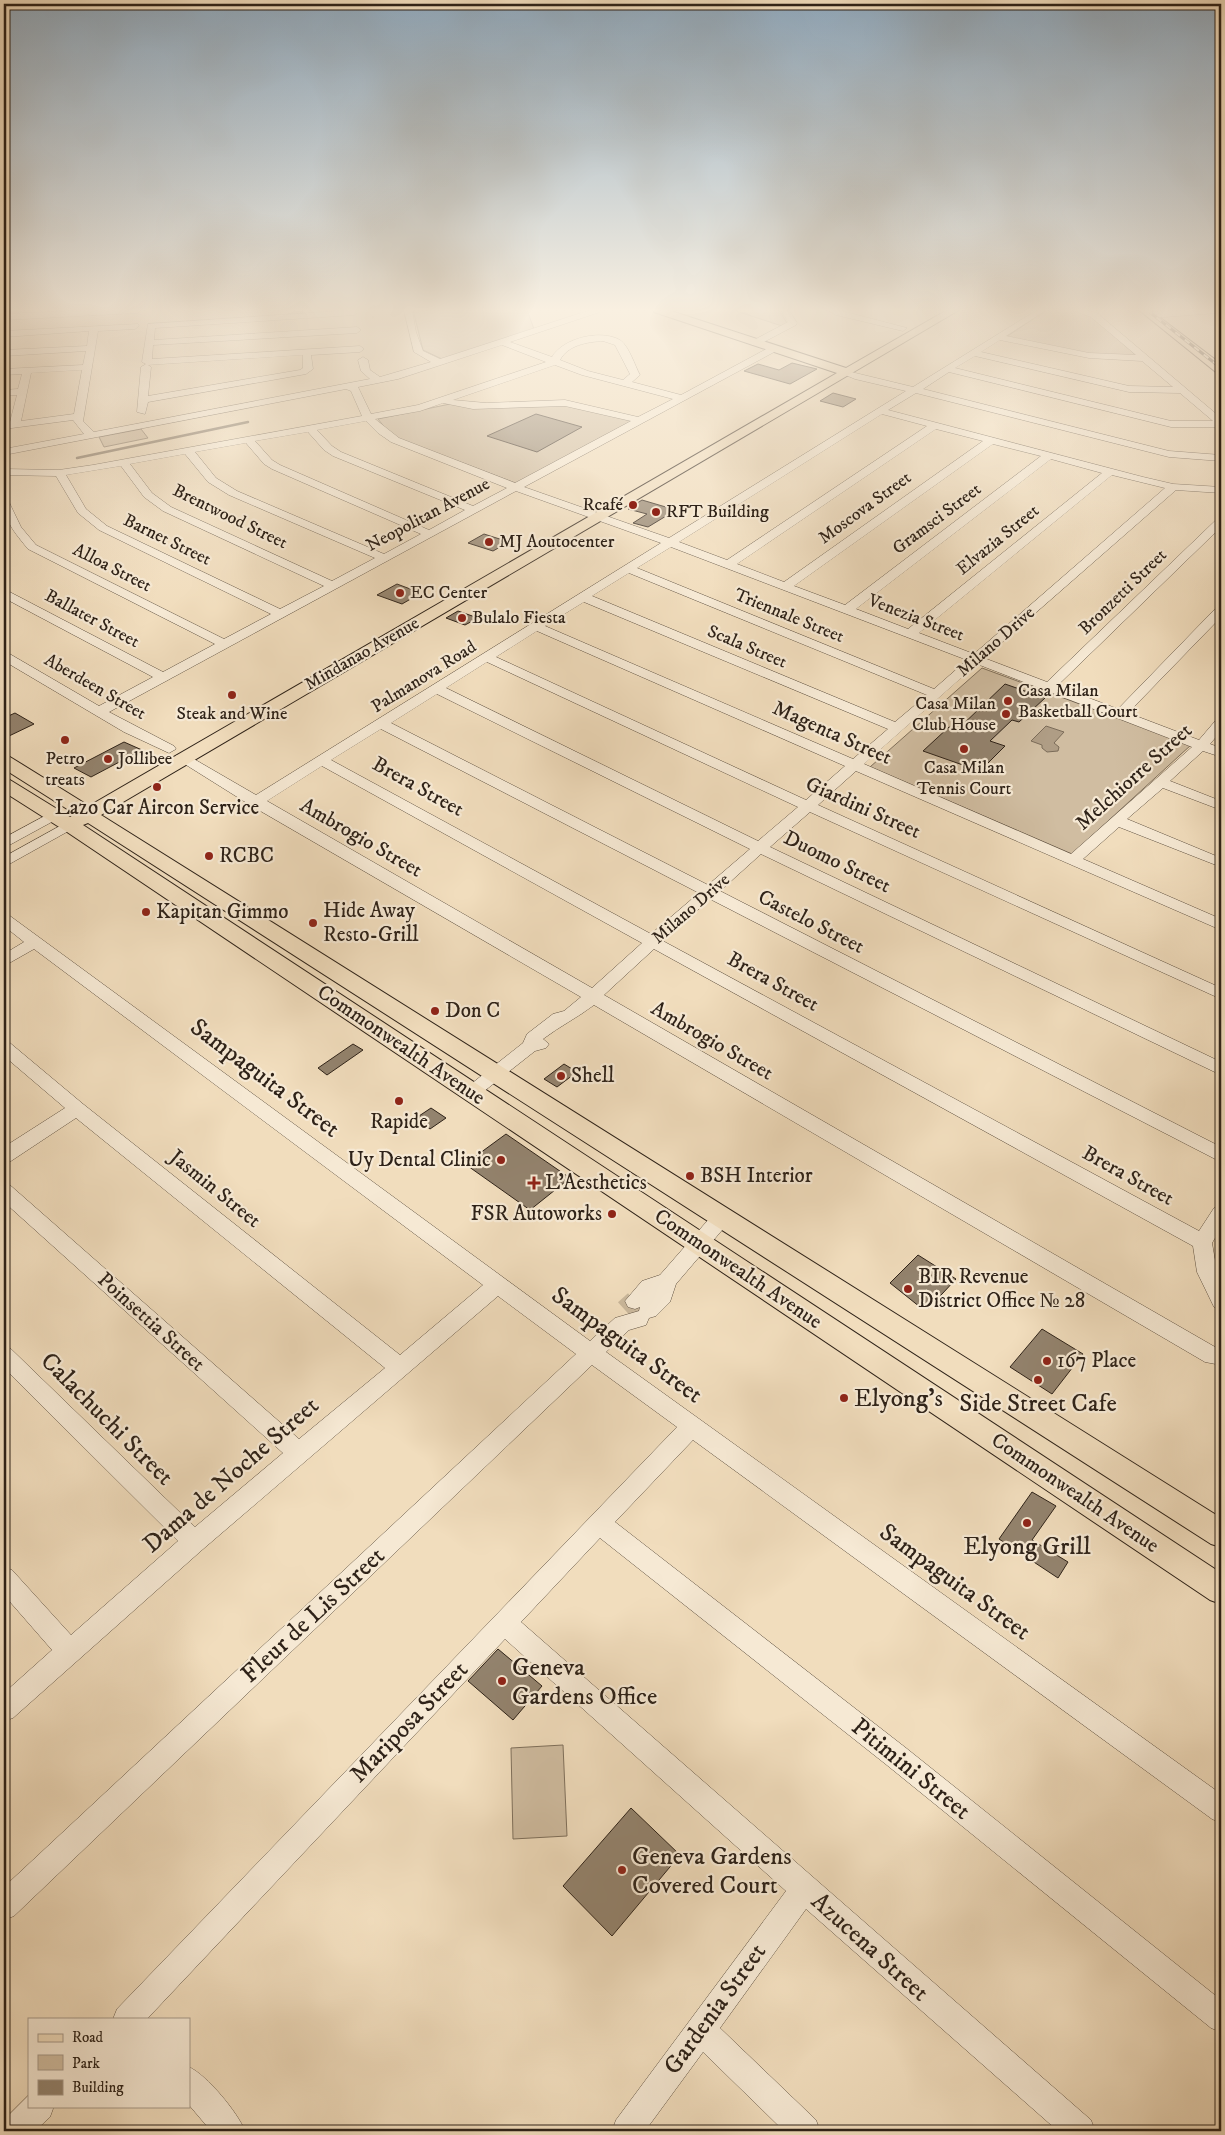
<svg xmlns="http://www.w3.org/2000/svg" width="1225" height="2135" font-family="'IM FELL DW Pica',serif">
  <rect width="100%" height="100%" fill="#f1ddbd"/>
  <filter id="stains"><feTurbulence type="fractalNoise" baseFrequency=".004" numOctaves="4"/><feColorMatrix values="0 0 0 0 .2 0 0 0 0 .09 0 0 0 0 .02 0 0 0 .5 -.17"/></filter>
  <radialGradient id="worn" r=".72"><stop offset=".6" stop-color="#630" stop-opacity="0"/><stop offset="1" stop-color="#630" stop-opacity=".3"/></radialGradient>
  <g fill="#d0bda1" stroke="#7f705c">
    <polygon points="413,310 527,310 534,329 442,359 423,350"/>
    <polygon points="733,310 779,310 787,323 782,326"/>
    <polygon points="1047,310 1069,310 1091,315 1139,358 1109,358 1006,337"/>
    <polygon points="559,403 631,420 632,423 518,484 397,438 389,433 378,419 450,404"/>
    <polygon points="141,429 148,438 104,447 99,437"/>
    <polygon points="982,668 1191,745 1072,854 870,767"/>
    <polygon points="563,1745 567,1836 513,1839 511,1748"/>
  </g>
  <polygon fill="#af9d85" stroke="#7b6c59" points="1046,726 1064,732 1054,743 1059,747 1058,751 1047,752 1042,748 1042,745 1031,741"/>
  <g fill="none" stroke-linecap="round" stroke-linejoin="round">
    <polyline stroke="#7b6c59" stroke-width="2.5" points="77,458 248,422"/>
  </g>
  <g fill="#93836e" stroke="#2e2218">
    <polygon points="792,363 817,369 790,384 744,371 758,364 779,370"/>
    <polygon points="833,393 856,399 843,407 820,401"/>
    <polygon points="536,414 582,427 537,452 487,436"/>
    <polygon points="642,500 676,510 648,527 633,523 647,514 628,509"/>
    <polygon points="484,534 509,542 493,551 468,543"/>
    <polygon points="397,584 421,593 402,604 377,595"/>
    <polygon points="458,611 478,618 465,625 446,618"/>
    <polygon points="1005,684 1045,698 1019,722 1012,720 990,741 1005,746 980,771 923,751 949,727 957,730"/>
    <polygon points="15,713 34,724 9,736 4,733 4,718"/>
    <polygon points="124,742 142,750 91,777 74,768"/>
    <polygon points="353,1044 363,1050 327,1075 318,1068"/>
    <polygon points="564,1064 577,1072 557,1087 544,1079"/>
    <polygon points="431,1108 446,1118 430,1129 416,1118"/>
    <polygon points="506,1134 570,1178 530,1210 465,1164"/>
    <polygon points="918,1255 956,1279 929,1308 920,1307 890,1283"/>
    <polygon points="1042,1329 1083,1354 1052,1394 1010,1367"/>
    <polygon points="1032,1492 1056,1506 1032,1540 1068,1562 1058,1578 999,1539"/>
    <polygon points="498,1649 542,1686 513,1720 468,1681"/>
    <polygon points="631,1808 680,1855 612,1936 563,1886"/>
  </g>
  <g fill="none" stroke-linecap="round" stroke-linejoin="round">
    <polyline stroke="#cab89c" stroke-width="21" stroke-dasharray="21 11" stroke-linecap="butt" points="625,1310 635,1301"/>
    <defs>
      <g id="minor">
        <polygon points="96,310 141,310 137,313 4,320 4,314"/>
        <path d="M355 310 358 312 354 315 155 328 154 340 357 327 361 330 357 333 153 345 152 359 360 346 364 349 360 352 311 355 313 369 306 374 148 402 145 414 137 412 141 367 146 364 142 362 148 324ZM303 355V368L300 370 148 396 151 367 148 365Z"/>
        <path d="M404 310H412L416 332 423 351 440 359 590 310H601L600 312 510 342 552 357C563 338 601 329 620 340 629 346 635 366 640 375L632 382 681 395 770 347H776V351L524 487 669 538 906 391 855 379 843 374V370L913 387 1037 310H1046L1006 336 1089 353 1136 355 1091 317 1072 310H1084L1097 313 1221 418V427H1171L949 372 923 389 1169 451 1221 455V461L1169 457 916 393 888 410 1143 477 1173 484 1221 487V493L1176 490 984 658 1047 682 1217 519 1221 518V527L1057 686 1118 709 1217 607 1221 606V617L1128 713 1199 740 1216 720 1221 719V731L1210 744 1221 748V757L1203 751 1170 781 1221 801V810L1163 788 1127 819 1221 858V867L1119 827 1083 859 1221 919V930L856 771 818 805 1221 988V999L810 812 770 847 1221 1062V1075L761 854 720 891 1221 1147V1162L710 899 663 941 1199 1231 1214 1208 1221 1206V1228L1212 1243 1217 1272 1221 1281V1309L1214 1307 1197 1272 1193 1246 654 949 604 995 1215 1347H1221V1365L1205 1362 594 1005C577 1018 560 1026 543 1039L549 1044 546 1048 535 1051 478 1096 472 1098 466 1096 463 1092 466 1088 523 1043 527 1034 553 1014 564 1011 581 997 250 805 175 758 177 755H187L256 795 661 543 516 491 109 712 174 746 176 749 169 753 124 732 4 661V652L8 653 99 706 153 677 4 598V589L163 672 215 644 28 549C15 533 3 520 4 499L8 500 21 527 36 545 224 639 271 614 99 530 78 513 56 476 4 475V469L59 470 93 465 362 416 351 391 346 389 4 455V449L84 434 73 420 4 429V423L10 422 17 395 4 396V390L18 389 22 374 4 375V369L83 365 86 351 4 356V350L87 346 89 331 4 337V331L138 324 139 326 135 329 98 331 83 421 94 432 370 379 361 371 358 360 363 357 368 360 370 370 380 377 431 362 414 352ZM1000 340 1089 358 1142 361 1173 387 1129 386 981 352ZM603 341 615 345 630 374 623 380 588 371 560 360C568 345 587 342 603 341ZM502 345 546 362 418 405 371 414 358 387 398 379ZM975 356 1129 392 1180 393 1213 421H1171L955 368ZM555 365 582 375 673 399 638 417 565 400 486 403 453 400ZM82 370 74 414 21 421 31 373ZM443 403 473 409 565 406 631 421 515 483 399 438 375 419 420 411ZM882 414 927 426 727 560 679 542ZM366 421 378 433 391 442 507 488 473 506 341 452 332 446 317 430ZM936 429 983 441 784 582 737 564ZM308 432 324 450 333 456 465 510 429 530 280 465 272 460 255 441ZM246 443 264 464 272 469 421 534 384 554 237 491 216 478 195 452ZM993 444 1041 456 845 605 794 586ZM185 454 208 482 229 495 375 558 332 581 171 507 152 493 130 464ZM1051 459 1102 473 908 629 856 609ZM121 466 144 497 163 511 324 586 280 609 107 526 86 509 66 475ZM1112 475 1165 488 974 654 919 633ZM671 547 967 660 934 689 637 568ZM629 573 927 695 895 722 592 596ZM584 602 888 729 853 759 545 626ZM537 631 845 766 806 800 496 657ZM487 662 798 807 758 841 446 688ZM977 664 1192 747 1071 854 864 764ZM437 694 750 849 708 885 391 723ZM381 729 699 893 651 934 331 760ZM322 766 642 943 592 988 267 801Z"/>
        <polygon points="781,310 789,310 797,323 796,325 758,345 752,345 752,341 788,322"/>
        <polygon points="828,310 838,310 907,328 903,331 836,315"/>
        <polygon points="1189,310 1221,310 1217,313 1151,318 1147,315 1151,312"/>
        <polygon points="54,811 61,815 59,818 4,848 4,838"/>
        <polygon points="69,821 74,822 76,825 74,828 4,867 4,857"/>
        <polygon points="4,914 10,916 590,1341 615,1318 639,1311 640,1307 635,1309 628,1307 625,1301 642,1281 660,1275 715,1212 722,1210 729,1212 732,1217 729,1222 676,1284 670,1302 656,1316 649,1318 646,1325 629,1330 606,1352 1221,1794 1221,1823 1212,1819 693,1440 615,1522 906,1748 1221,2000 1221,2032 1211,2028 888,1766 600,1538 521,1622 1091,2120 1095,2131 1058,2131 806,1909 720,2028 816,2120 820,2131 784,2131 703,2052 645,2131 612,2131 616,2120 786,1891 505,1639 147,2019 113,2019 117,2009 677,1427 592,1365 14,1916 4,1920 4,1887 576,1354 498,1296 202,1550 13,1718 4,1721 4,1693 52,1650 4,1595 4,1567 12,1570 71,1635 178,1541 4,1368 4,1346 11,1349 195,1527 283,1453 4,1202 4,1184 11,1186 299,1439 385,1368 76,1118 11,1161 4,1163 4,1147 65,1108 4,1056 4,1041 10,1043 83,1104 400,1355 483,1285 34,949 4,966 4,954 24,942 4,926"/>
        <path d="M189 2067C207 2075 238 2113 245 2131H211L189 2105Z"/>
        <polygon points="29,2095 29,2106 54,2106 50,2117 35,2131 4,2131 4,2120"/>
      </g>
      <g id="major">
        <polygon points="653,310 668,310 846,368 947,310 959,310 101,815 1221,1518 1221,1547 1211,1544 88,823 83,825 1221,1573 1221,1604 1210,1600 67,832 4,792 4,779 10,780 70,817 75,814 4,769 4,756 10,757 89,806 837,373 654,312"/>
        <polygon points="1139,310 1150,310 1221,364 1221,373 1217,373"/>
      </g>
    </defs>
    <use href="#minor" stroke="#5f5141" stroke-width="1"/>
    <use href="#major" stroke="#2e2218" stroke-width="2"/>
    <use href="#minor" fill="#f6e9d4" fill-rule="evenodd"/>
    <use href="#major" fill="#f1ddbd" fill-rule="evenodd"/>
    <defs>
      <polyline id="rail" points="1147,310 1221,368"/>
    </defs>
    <use href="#rail" stroke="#2e2218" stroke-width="3"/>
    <use href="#rail" stroke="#f6e9d4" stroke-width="2" stroke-dasharray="6" stroke-linecap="butt"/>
  </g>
  <linearGradient id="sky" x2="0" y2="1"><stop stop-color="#91abc0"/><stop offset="0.51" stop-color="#f9f0e1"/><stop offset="1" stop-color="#f9f0e1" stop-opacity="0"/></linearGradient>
  <rect width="1225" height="608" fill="url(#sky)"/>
  <g fill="#8f2418" stroke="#f6e9d4" stroke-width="2">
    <circle cx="633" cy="505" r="5"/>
    <circle cx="656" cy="512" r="5"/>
    <circle cx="489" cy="542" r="5"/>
    <circle cx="400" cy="593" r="5"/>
    <circle cx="462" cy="618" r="5"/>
    <circle cx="232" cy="695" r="5"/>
    <circle cx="1008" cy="701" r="5"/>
    <circle cx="1006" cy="714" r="5"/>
    <circle cx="65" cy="740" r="5"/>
    <circle cx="964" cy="749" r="5"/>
    <circle cx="108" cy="759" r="5"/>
    <circle cx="157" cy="787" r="5"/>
    <circle cx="209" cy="856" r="5"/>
    <circle cx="146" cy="912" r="5"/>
    <circle cx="313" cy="923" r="5"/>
    <circle cx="435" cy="1011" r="5"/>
    <circle cx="561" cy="1076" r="5"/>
    <circle cx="399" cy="1101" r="5"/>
    <circle cx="501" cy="1160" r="5"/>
    <circle cx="690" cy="1176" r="5"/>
    <path d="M531.5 1175.5h5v5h5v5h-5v5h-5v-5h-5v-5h5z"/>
    <circle cx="612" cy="1214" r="5"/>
    <circle cx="908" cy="1289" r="5"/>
    <circle cx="1047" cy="1361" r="5"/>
    <circle cx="1038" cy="1380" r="5"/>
    <circle cx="844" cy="1398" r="5"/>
    <circle cx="1027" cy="1523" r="5"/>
    <circle cx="502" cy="1681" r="5"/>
    <circle cx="622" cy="1870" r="5"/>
  </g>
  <g text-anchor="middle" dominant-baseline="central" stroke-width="4.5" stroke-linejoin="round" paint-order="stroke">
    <g font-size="18" fill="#2e2218" stroke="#f6e9d4" text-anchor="start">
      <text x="623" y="505" text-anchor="end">Rcafé</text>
      <text x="666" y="512">RFT Building</text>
      <text x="499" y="542">MJ Aoutocenter</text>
      <text x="410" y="593">EC Center</text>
      <text x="472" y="618">Bulalo Fiesta</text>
      <text x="1018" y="691">Casa Milan<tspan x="1018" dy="21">Basketball Court</tspan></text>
      <text x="996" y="704" text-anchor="end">Casa Milan<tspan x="996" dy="21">Club House</tspan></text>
      <text x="232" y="714" text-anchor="middle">Steak and Wine</text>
      <text x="65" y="759" text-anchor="middle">Petro<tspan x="65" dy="21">treats</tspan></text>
      <text x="118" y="759">Jollibee</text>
      <text x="964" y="768" text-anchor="middle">Casa Milan<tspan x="964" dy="21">Tennis Court</tspan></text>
    </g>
    <g font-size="18" fill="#2e2218" stroke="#f6e9d4">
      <text transform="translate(865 508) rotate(-36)">Moscova Street</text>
      <text transform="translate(428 515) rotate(-28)">Neopolitan Avenue</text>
      <text transform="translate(230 517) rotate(26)">Brentwood Street</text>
      <text transform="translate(937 519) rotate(-37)">Gramsci Street</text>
      <text transform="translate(167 540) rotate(26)">Barnet Street</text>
      <text transform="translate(998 540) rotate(-39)">Elvazia Street</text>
      <text transform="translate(112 568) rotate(27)">Alloa Street</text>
      <text transform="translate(1123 592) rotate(-44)">Bronzetti Street</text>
      <text transform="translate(789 616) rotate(22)">Triennale Street</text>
      <text transform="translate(916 618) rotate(21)">Venezia Street</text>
      <text transform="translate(92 619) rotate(28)">Ballater Street</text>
      <text transform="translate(996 642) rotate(-41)">Milano Drive</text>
      <text transform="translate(747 647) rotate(23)">Scala Street</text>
      <text transform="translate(362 654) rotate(-30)">Mindanao Avenue</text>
      <text transform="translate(424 677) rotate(-32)">Palmanova Road</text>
      <text transform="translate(95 687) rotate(30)">Aberdeen Street</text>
      <text transform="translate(691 909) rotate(-41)">Milano Drive</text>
    </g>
    <g font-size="21" fill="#2e2218" stroke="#f6e9d4">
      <text transform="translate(832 733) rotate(24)">Magenta Street</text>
      <text transform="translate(1134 777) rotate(-42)">Melchiorre Street</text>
      <text transform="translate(418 787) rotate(29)">Brera Street</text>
      <text transform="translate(863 808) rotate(24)">Giardini Street</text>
      <text transform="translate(361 838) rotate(30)">Ambrogio Street</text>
      <text transform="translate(837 862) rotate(26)">Duomo Street</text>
      <text transform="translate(811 922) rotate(27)">Castelo Street</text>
      <text transform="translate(773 982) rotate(29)">Brera Street</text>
      <text transform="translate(712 1041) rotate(30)">Ambrogio Street</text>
      <text transform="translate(401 1045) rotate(34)">Commonwealth Avenue</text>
      <text transform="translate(1128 1176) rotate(29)">Brera Street</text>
      <text transform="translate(215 1189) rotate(39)">Jasmin Street</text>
      <text transform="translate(738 1269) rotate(34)">Commonwealth Avenue</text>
      <text transform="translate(151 1322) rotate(42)">Poinsettia Street</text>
      <text transform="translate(1075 1493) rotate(34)">Commonwealth Avenue</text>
    </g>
    <g font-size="21" fill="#2e2218" stroke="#f6e9d4" text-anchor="start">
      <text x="157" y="808" text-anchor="middle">Lazo Car Aircon Service</text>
      <text x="219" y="856">RCBC</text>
      <text x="323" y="911">Hide Away<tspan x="323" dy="24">Resto-Grill</tspan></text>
      <text x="156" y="912">Kapitan Gimmo</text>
      <text x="445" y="1011">Don C</text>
      <text x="571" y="1076">Shell</text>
      <text x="399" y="1122" text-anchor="middle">Rapide</text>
      <text x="491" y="1160" text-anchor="end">Uy Dental Clinic</text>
      <text x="700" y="1176">BSH Interior</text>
      <text x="545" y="1183">L'Aesthetics</text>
      <text x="602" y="1214" text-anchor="end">FSR Autoworks</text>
      <text x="918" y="1277">BIR Revenue<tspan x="918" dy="24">District Office № 28</tspan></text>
      <text x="1057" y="1361">167 Place</text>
    </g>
    <g font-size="25" fill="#2e2218" stroke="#f6e9d4">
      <text transform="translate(265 1078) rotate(37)">Sampaguita Street</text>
      <text transform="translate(627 1345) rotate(36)">Sampaguita Street</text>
      <text transform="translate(107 1419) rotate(45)">Calachuchi Street</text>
      <text transform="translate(231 1475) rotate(-41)">Dama de Noche Street</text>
      <text transform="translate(955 1582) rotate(36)">Sampaguita Street</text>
      <text transform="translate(313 1615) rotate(-43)">Fleur de Lis Street</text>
      <text transform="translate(409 1722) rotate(-46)">Mariposa Street</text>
      <text transform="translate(911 1769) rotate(39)">Pitimini Street</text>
      <text transform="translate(870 1947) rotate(42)">Azucena Street</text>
      <text transform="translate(715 2009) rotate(-54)">Gardenia Street</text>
    </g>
    <g font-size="25" fill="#2e2218" stroke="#f6e9d4" text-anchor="start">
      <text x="854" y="1398">Elyong's</text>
      <text x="1038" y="1403" text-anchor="middle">Side Street Cafe</text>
      <text x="1027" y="1546" text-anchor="middle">Elyong Grill</text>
      <text x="512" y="1667">Geneva<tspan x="512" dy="29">Gardens Office</tspan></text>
      <text x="632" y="1856">Geneva Gardens<tspan x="632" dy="29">Covered Court</tspan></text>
    </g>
  </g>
  <rect width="1225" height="2135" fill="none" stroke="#f1ddbd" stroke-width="20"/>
  <rect x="5" y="5" width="1215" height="2125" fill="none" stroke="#2e2218" stroke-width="2.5"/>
  <rect x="10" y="10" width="1205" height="2115" fill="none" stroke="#2e2218"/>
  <rect x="28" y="2018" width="162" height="90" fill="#f6e9d4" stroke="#a69989"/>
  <rect x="38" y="2034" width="25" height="8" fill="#f1ddbd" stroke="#a69989"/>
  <text x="72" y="2042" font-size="15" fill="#2e2218">Road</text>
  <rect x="38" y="2055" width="25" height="15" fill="#d0bda1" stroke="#a69989"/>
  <text x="72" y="2068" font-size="15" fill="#2e2218">Park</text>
  <rect x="38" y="2080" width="25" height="15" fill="#93836e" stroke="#a69989"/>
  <text x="72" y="2092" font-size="15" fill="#2e2218">Building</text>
  <rect width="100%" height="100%" filter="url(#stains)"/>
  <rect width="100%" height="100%" fill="url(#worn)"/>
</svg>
